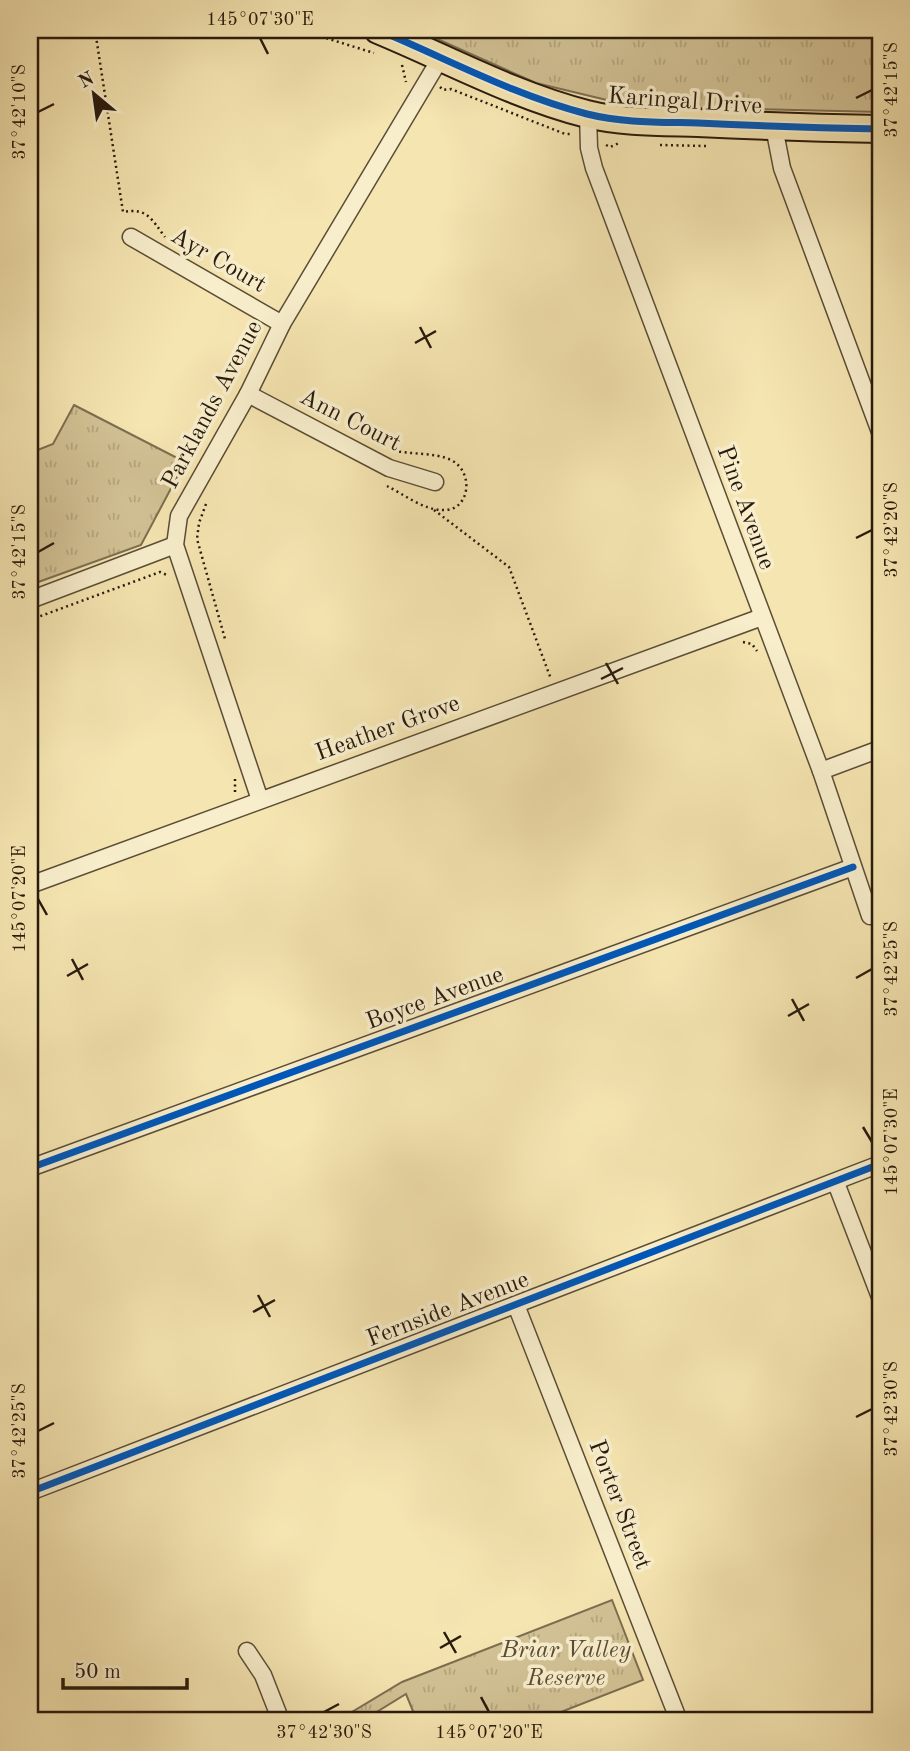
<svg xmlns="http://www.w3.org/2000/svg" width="910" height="1751" font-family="'Old Standard TT',serif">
  <defs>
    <pattern id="park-tufts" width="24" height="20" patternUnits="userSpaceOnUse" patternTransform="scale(1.75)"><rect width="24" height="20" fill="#d2c295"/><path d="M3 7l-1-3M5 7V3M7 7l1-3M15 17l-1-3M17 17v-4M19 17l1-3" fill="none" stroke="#b4a67f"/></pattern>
  </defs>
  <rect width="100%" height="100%" fill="#f5e5b1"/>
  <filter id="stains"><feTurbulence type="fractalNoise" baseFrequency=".00286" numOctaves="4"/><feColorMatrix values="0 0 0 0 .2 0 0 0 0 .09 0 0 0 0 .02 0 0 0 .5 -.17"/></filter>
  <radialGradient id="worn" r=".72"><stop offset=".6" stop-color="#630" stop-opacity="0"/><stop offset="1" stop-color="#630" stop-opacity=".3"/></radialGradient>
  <g fill="url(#park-tufts)" stroke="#7d6e51" stroke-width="2">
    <polygon points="417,30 880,30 880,112 671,107 615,102 536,83"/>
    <polygon points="74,405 185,462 141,545 30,585 30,453 53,444"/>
    <polygon points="612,1600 643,1680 538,1721 417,1721 406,1694 362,1721 337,1721 402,1682"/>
  </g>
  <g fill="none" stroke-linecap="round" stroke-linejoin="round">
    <defs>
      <g id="street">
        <polyline points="588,114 589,148 594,168 821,771 870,916"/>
        <polyline points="774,127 782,168 880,432"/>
        <polyline points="131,237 282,324"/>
        <polyline points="248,394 389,468 435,482"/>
        <polyline points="30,600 175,545"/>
        <polyline points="821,771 880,749"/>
        <polyline points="260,800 175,545 179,516 248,394 282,324 440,59"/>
        <polyline points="30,885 762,617"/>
        <polyline points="30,1168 853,867"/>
        <polyline points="836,1183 880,1297"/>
        <polyline points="516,1305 679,1721"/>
        <polyline points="30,1492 880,1164"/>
        <polyline points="247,1651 263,1675 281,1721"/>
      </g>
      <path id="primary" d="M378 30C448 59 513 95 587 114 623 123 661 122 698 123 759 126 820 128 880 129"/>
    </defs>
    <use href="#street" stroke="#5b4d36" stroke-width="19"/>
    <use href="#primary" stroke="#281a0d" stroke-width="30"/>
    <g stroke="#281a0d" stroke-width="2.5" stroke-dasharray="2 3.5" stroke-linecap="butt">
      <path d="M95 30 123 212C147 207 152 220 165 237"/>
      <polyline points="300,30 374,53"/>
      <polyline points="584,30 590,34"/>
      <polyline points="402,65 406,82"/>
      <polyline points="440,87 443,90 451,89 565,134 573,134"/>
      <polyline points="606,145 610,147 619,143"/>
      <polyline points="660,145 706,146"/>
      <path d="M387 486C403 494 424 510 442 510 470 512 475 472 451 460 434 452 410 455 392 450"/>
      <polyline points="206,504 199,523 197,539 225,639"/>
      <polyline points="434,510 509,567 551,679"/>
      <polyline points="30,620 160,572 167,575"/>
      <polyline points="743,642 752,644 757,651"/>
      <polyline points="235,779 235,792"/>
    </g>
    <use href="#street" stroke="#f8eecc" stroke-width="16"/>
    <use href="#primary" stroke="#f5e5b1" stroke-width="26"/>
    <defs>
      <g id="cycleway">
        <path d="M378 30C448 59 513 95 587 114 623 123 661 122 698 123 759 126 820 128 880 129"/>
        <polyline points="30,1168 853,867"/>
        <polyline points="30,1492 880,1164"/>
      </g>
    </defs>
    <use href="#cycleway" stroke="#f8eecc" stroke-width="11"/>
    <use href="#cycleway" stroke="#0057b8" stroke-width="7"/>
  </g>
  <path fill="none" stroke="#281a0d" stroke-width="2.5" d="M260 38 268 54M856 98 872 90M38 112 54 104M420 327 431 348M415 343 436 331M856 538 872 530M38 552 54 543M606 663 618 684M601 679 623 668M38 899 47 915M72 959 83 980M67 976 88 964M856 978 872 969M792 999 804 1021M788 1016 809 1004M863 1127 872 1142M258 1295 270 1317M253 1312 275 1300M856 1417 872 1409M38 1431 54 1423M444 1632 456 1653M440 1648 461 1636M481 1697 489 1712M324 1712 339 1704"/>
  <g text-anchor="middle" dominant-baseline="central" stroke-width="7" stroke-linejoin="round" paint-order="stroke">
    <g font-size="24" fill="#281a0d" stroke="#f8eecc">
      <text transform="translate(685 102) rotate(4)">Karingal Drive</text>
      <text transform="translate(218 261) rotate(30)">Ayr Court</text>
      <text transform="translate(213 405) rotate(-62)">Parklands Avenue</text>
      <text transform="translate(350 421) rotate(27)">Ann Court</text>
      <text transform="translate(745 508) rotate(70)">Pine Avenue</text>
      <text transform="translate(388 729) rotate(-20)">Heather Grove</text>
      <text transform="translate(435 999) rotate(-20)">Boyce Avenue</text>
      <text transform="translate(448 1310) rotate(-21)">Fernside Avenue</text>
      <text transform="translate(619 1505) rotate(69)">Porter Street</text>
    </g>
    <g font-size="24" font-style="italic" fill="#5b4c36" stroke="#f8eecc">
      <text x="566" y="1651">Briar Valley<tspan x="566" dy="28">Reserve</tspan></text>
    </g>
  </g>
  <rect width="910" height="1751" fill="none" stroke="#f5e5b1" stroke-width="77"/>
  <g transform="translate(94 94) rotate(331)" stroke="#f8eecc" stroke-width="5" paint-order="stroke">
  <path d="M0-5L12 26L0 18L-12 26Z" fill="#281a0d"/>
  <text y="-10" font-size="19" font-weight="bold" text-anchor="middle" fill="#281a0d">N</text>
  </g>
  <path d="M63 1678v10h124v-10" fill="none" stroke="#281a0d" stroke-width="3.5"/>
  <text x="74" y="1678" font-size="21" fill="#281a0d" stroke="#f8eecc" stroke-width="5" paint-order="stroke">50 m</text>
  <rect x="38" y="38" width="834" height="1674" fill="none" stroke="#281a0d" stroke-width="2.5"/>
  <g font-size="18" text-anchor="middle" fill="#281a0d">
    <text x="260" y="25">145°07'30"E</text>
    <text transform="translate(891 90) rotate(-90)" y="6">37°42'15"S</text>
    <text transform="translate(19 112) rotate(-90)" y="6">37°42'10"S</text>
    <text transform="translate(891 530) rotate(-90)" y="6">37°42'20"S</text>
    <text transform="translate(19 552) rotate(-90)" y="6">37°42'15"S</text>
    <text transform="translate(19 899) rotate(-90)" y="6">145°07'20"E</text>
    <text transform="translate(891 969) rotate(-90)" y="6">37°42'25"S</text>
    <text transform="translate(891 1142) rotate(-90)" y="6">145°07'30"E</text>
    <text transform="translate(891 1409) rotate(-90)" y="6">37°42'30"S</text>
    <text transform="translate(19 1431) rotate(-90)" y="6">37°42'25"S</text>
    <text x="324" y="1738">37°42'30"S</text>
    <text x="489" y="1738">145°07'20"E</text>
  </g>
  <rect width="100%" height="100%" filter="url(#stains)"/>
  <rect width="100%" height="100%" fill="url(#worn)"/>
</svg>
